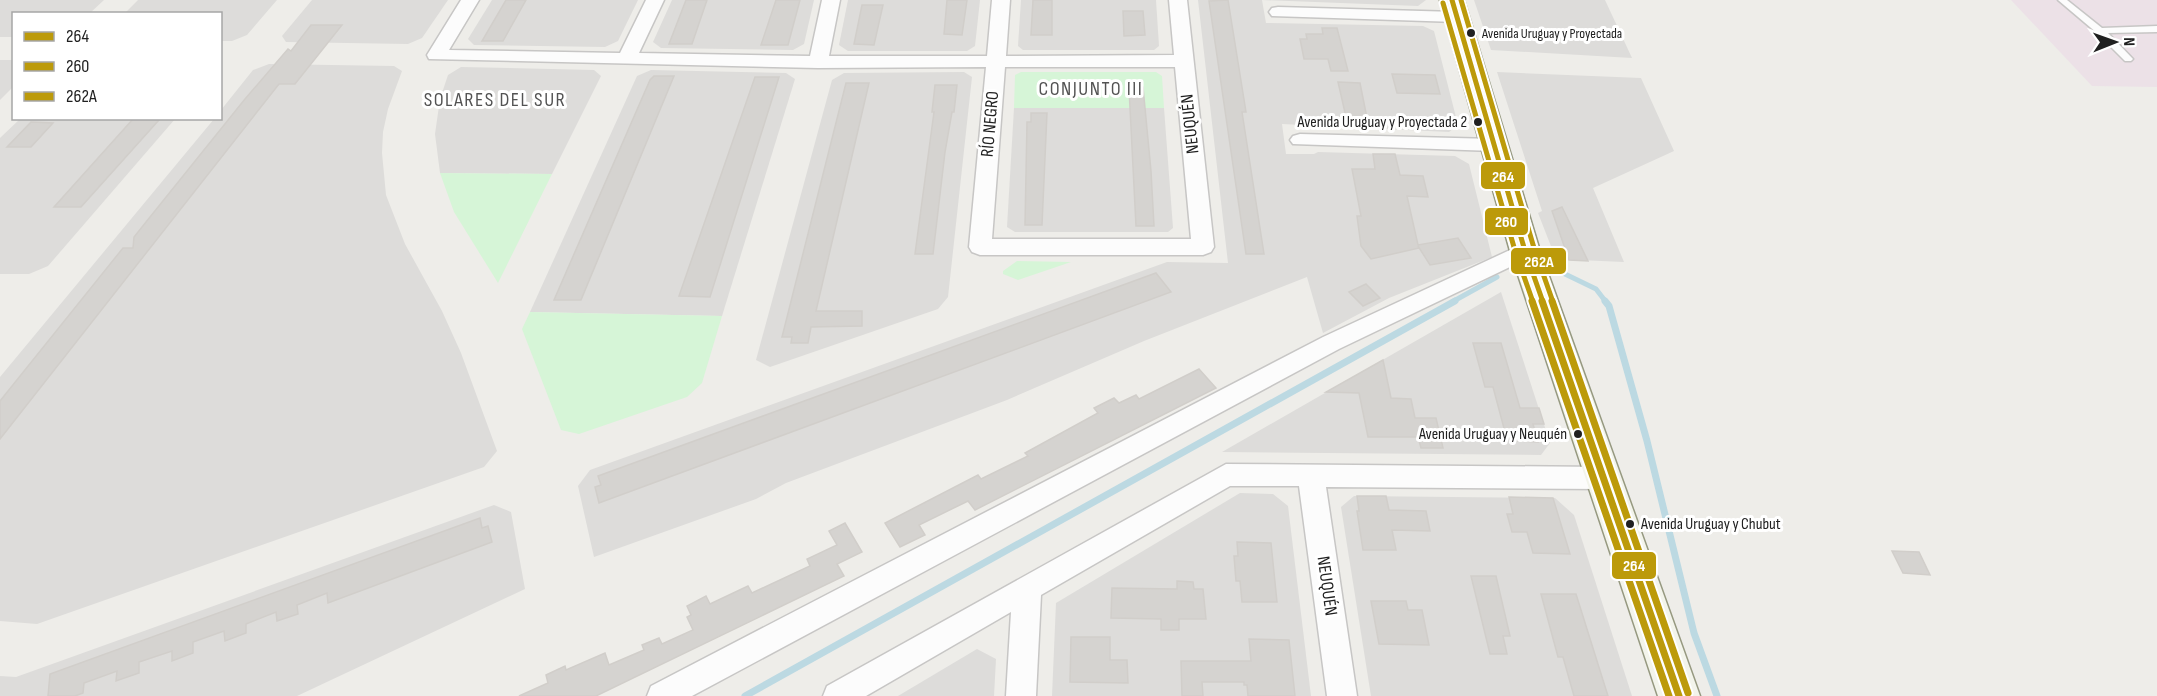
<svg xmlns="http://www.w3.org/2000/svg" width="2157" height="696" font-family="'Sofia Sans Condensed',sans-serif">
  <rect width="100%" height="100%" fill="#eeede9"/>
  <g fill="#dddcda">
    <polygon points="0,0 104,0 90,13 14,14 13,37 0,37"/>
    <polygon points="138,0 277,0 247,35 232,41 221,41 220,14 125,13"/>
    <polygon points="312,0 448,0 422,38 408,44 286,42 282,36"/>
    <polygon points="492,0 638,0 618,41 605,47 474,45 468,39"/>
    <polygon points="672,0 814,0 804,44 793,50 661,48 653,42"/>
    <polygon points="848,0 980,0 975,46 967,51 848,51 839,45"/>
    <polygon points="1021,0 1156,0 1159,46 1154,50 1023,50 1018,46"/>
    <polygon points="1198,0 1426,0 1418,6 1262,0 1266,23 1423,26 1434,31 1458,125 1449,132 1282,124 1286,154 1314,154 1318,152 1455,156 1469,164 1492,257 1389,298 1323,333 1307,277 1144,341 1007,400 786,483 756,499 594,557 578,486 590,470 1167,262 1228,263"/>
    <polygon points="1474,0 1605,0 1632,58 1491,50"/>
    <polygon points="0,60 14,60 13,87 0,100"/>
    <polygon points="269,64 394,66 402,71 388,109 383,132 382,153 386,195 405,244 442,311 461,353 497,451 484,467 37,624 0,621 0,377 214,119 220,118 221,110 253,70"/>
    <polygon points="461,67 594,70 601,76 552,174 440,173 435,134 440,99 448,75"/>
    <polygon points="651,70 786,73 795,79 722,316 530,312 637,76"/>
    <polygon points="964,72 972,77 948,297 938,309 770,367 756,360 832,80 844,73"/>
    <polygon points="1497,72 1641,78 1674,151 1593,188 1624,262 1556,259 1538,213 1542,211"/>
    <polygon points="1014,108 1164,108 1173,228 1168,232 1015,232 1007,227"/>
    <polygon points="20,119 175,119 48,266 29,274 0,274 0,138"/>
    <polygon points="1501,292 1550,443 1541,455 1222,452"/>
    <polygon points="1240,493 1273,494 1288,506 1311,696 1052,696 1056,603"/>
    <polygon points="1354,496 1555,498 1574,515 1632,696 1371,696 1341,507"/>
    <polygon points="494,505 511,512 525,589 297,696 0,696 0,676 16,677"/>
    <polygon points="977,649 996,659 994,696 898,696"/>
  </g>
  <polygon fill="#ece1e7" points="2011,0 2157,0 2157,87 2092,86"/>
  <g fill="#d6f5d7">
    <polygon points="1021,72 1156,72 1162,76 1164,108 1014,108 1015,75"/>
    <polygon points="440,173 552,174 498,283 454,212"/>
    <polygon points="1017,261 1071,262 1018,280 1003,274 1003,271"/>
    <polygon points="530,312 722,316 702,383 687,397 579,434 561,430 522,329"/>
  </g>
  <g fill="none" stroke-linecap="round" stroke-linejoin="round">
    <g stroke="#bcd9e2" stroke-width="5">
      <polyline points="1565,274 1596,289 1606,302"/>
      <polyline points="1452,302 1497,277"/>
    </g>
    <g stroke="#bcd9e2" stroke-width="7">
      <polyline points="1605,301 1609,306 1647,441 1694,633 1717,696"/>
      <polyline points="745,696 1455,301"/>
    </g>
  </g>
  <g fill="#d5d3d0" stroke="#d1ceca" stroke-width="1.5">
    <polygon points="506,0 526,0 503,41 482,41"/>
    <polygon points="686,0 707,0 692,44 669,44"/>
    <polygon points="776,0 800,0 788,45 761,45"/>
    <polygon points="947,0 967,0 962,35 944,34"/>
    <polygon points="1033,0 1052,0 1052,35 1031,35"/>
    <polygon points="1228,0 1246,112 1242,112 1264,254 1246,254 1209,1"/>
    <polygon points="862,5 883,5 874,45 854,44"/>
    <polygon points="1123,11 1143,11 1145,35 1124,36"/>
    <polygon points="311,25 342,25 295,84 279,84 0,439 0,401 123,248 133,248 134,237 146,222 245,99 288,49 291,51"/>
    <polygon points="1322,28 1337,28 1348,71 1331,71 1328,59 1304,59 1300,39 1307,39 1306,34 1323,34"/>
    <polygon points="1392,74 1435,75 1440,94 1397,93"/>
    <polygon points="654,76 674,76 581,300 554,300 650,80"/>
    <polygon points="755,77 779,77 710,297 679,296"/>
    <polygon points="1338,82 1360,83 1367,118 1346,117"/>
    <polygon points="846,83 869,83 816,311 862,311 862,326 811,327 808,343 791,343 792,337 782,337"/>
    <polygon points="935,85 957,85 954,112 952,112 945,152 933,254 915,254 934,112 932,112"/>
    <polygon points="1143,87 1151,171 1154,226 1136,226 1129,88"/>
    <polygon points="1031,113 1047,113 1042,225 1025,225 1027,122 1031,122"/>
    <polygon points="133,119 159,120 81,207 54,207"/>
    <polygon points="31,122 53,123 31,147 7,147"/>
    <polygon points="1373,154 1395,154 1400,175 1423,176 1428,197 1407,196 1418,245 1458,238 1471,258 1430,265 1418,246 1419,248 1371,259 1361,246 1357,216 1361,216 1352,169 1375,169"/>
    <polygon points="1562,207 1588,261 1569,260 1552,211"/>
    <polygon points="1156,273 1171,292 599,503 595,487 601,485 598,476"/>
    <polygon points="1366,284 1380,298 1363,306 1349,292"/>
    <polygon points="1473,343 1501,343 1520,408 1539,408 1544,424 1533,424 1538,442 1518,441 1515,432 1505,432 1493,387 1485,387"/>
    <polygon points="1383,360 1391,398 1411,399 1415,418 1436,418 1443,448 1421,448 1418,437 1368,437 1359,393 1326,392"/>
    <polygon points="1199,369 1216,388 975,510 968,501 919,525 925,535 900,547 885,523 978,475 981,479 1028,456 1025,453 1098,413 1094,408 1114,398 1119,403 1136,395 1139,399"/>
    <polygon points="1357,496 1386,496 1389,510 1426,511 1430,531 1392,530 1396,550 1363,550 1357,511 1359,511"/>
    <polygon points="1509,497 1553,498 1570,554 1533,553 1527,532 1512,532 1507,514 1513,514"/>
    <polygon points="480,518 482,528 488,526 492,542 328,603 327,593 297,605 298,614 277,621 276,612 246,624 246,633 225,641 224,631 193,642 193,653 172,661 172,651 139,662 139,673 116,681 117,671 84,683 83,693 75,696 48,696 50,674"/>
    <polygon points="845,523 862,552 837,564 844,576 596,696 519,696 548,683 546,675 565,666 566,670 605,653 609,665 644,650 642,645 659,638 662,644 693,630 687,617 691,615 687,606 706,596 710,604 748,586 752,593 810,566 807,559 837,545 829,531"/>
    <polygon points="1237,542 1271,543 1277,602 1242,602 1240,581 1236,581 1234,556 1238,556"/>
    <polygon points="1892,551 1919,552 1930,575 1903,573"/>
    <polygon points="1471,576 1496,576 1510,636 1503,636 1507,654 1490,654"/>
    <polygon points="1177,581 1193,582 1194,589 1203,589 1206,619 1179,619 1179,630 1161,630 1161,619 1111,618 1112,588 1177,589"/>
    <polygon points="1541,594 1576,594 1608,696 1574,696 1563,657 1558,657"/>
    <polygon points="1371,601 1406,601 1408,610 1422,610 1429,645 1379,644"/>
    <polygon points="1071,637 1110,637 1110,660 1127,660 1128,683 1070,682"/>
    <polygon points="1249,639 1289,640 1295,696 1248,696 1247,685 1244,685 1244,682 1202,682 1203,696 1182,696 1181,661 1251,661"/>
  </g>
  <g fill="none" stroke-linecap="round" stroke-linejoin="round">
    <defs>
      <polygon id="service" points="2058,0 2067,0 2102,28 2157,26 2157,32 2108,33 2133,59 2131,61 2125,61 2097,33"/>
      <g id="minor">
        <path d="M461 0H479L449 50 620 53 646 0H664L639 53 810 56 822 0H840L829 56H987L992 0H1010L1006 56 1174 55 1169 0H1187L1214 247 1211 252 1203 255H980L972 252 969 247 986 67 818 68 429 59 427 55ZM1005 67H1175L1191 239H992Z"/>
        <polygon points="1278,7 1457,12 1463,13 1466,17 1463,21 1457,22 1272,16 1269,12 1272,8"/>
        <polygon points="1300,134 1494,139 1501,140 1504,145 1501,150 1494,151 1293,144 1290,140 1293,136"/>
        <polygon points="1525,243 1533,246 1536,251 1533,256 1339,349 692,696 647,696 651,686 1323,337"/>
        <polygon points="1226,464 1604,467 1613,470 1617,478 1613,486 1604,489 1326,487 1357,696 1327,696 1299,486 1230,486 1041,595 1036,696 1006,696 1011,612 866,696 823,696 827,686"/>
      </g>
      <polygon id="secondary" points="1440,0 1464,0 1540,251 1700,696 1658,696 1510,251"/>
    </defs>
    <use href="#service" stroke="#c7c6c5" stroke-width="3"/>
    <use href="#minor" stroke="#c7c6c5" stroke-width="3"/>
    <use href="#secondary" stroke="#969980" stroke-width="3"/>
    <use href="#service" fill="#fcfcfc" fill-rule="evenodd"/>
    <use href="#minor" fill="#fcfcfc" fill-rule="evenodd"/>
    <use href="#secondary" fill="#f3f4eb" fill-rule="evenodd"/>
    <defs>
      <polyline id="bus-1-far1" points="1452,0 1525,251 1543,302"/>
      <polyline id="bus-1" points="1542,301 1679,696"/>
      <polyline id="bus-2-far1" points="1443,3 1516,254 1533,302"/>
      <polyline id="bus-2" points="1532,301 1669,696"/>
      <polyline id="bus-3-far1" points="1461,0 1534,248 1553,302"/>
      <polyline id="bus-3" points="1552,301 1688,693"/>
    </defs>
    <use href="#bus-1-far1" stroke="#fff" stroke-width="9"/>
    <use href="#bus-1" stroke="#fff" stroke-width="11"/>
    <use href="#bus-2-far1" stroke="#fff" stroke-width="9"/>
    <use href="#bus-2" stroke="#fff" stroke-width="11"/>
    <use href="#bus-3-far1" stroke="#fff" stroke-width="9"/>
    <use href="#bus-3" stroke="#fff" stroke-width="11"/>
    <use href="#bus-1-far1" stroke="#bc9a0a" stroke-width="5"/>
    <use href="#bus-1" stroke="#bc9a0a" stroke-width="7"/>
    <use href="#bus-2-far1" stroke="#bc9a0a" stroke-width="5"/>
    <use href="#bus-2" stroke="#bc9a0a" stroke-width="7"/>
    <use href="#bus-3-far1" stroke="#bc9a0a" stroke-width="5"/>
    <use href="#bus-3" stroke="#bc9a0a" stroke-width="7"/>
  </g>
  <g fill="#202020" stroke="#fff" stroke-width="2">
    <circle cx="1471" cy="33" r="5"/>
    <circle cx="1478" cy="122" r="5"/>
    <circle cx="1578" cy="434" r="5"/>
    <circle cx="1630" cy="524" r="5"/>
  </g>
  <g text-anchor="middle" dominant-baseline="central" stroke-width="6" stroke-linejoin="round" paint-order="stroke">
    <g font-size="14" fill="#202020" stroke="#fff" text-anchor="start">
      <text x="1482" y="33">Avenida Uruguay y Proyectada</text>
    </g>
    <g font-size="16" fill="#202020" stroke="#fff" text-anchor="end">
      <text x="1467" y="122">Avenida Uruguay y Proyectada 2</text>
      <text x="1567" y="434">Avenida Uruguay y Neuquén</text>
      <text x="1641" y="524" text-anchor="start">Avenida Uruguay y Chubut</text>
    </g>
    <g font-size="18" fill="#202020" stroke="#fff">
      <text transform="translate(990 124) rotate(-85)">RÍO NEGRO</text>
      <text transform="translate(1190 124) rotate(-96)">NEUQUÉN</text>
      <text transform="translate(1327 586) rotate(82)">NEUQUÉN</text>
    </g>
    <g font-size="20" letter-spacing="1.5" fill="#535353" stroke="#fff">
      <text x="1091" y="89">CONJUNTO III</text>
      <text x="495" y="100">SOLARES DEL SUR</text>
    </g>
  </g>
  <g stroke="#fff" stroke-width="2">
    <rect x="1480" y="161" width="46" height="29" rx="6" fill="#bc9a0a"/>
    <rect x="1484" y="207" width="45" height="29" rx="6" fill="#bc9a0a"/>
    <rect x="1510" y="247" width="57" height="28" rx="6" fill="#bc9a0a"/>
    <rect x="1611" y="551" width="46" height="29" rx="6" fill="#bc9a0a"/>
  </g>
  <g font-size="16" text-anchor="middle" font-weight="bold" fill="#fff">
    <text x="1503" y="182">264</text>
    <text x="1506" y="227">260</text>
    <text x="1539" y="267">262A</text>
    <text x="1634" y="571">264</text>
  </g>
  <rect x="12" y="12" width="210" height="108" fill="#ffffff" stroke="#a6a6a6" stroke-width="1.5"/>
  <rect x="24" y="32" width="30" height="9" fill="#bc9a0a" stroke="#a6a6a6" stroke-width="1.5"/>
  <text x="66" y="42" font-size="18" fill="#202020">264</text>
  <rect x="24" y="62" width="30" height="9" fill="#bc9a0a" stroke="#a6a6a6" stroke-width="1.5"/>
  <text x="66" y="72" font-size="18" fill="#202020">260</text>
  <rect x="24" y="92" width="30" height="9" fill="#bc9a0a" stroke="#a6a6a6" stroke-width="1.5"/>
  <text x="66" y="102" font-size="18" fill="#202020">262A</text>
  <g transform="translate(2115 42) rotate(89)" stroke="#ffffff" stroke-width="4.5" paint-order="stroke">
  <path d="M0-4.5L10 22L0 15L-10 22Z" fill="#202020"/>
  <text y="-9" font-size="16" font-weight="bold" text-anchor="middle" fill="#202020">N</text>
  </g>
</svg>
